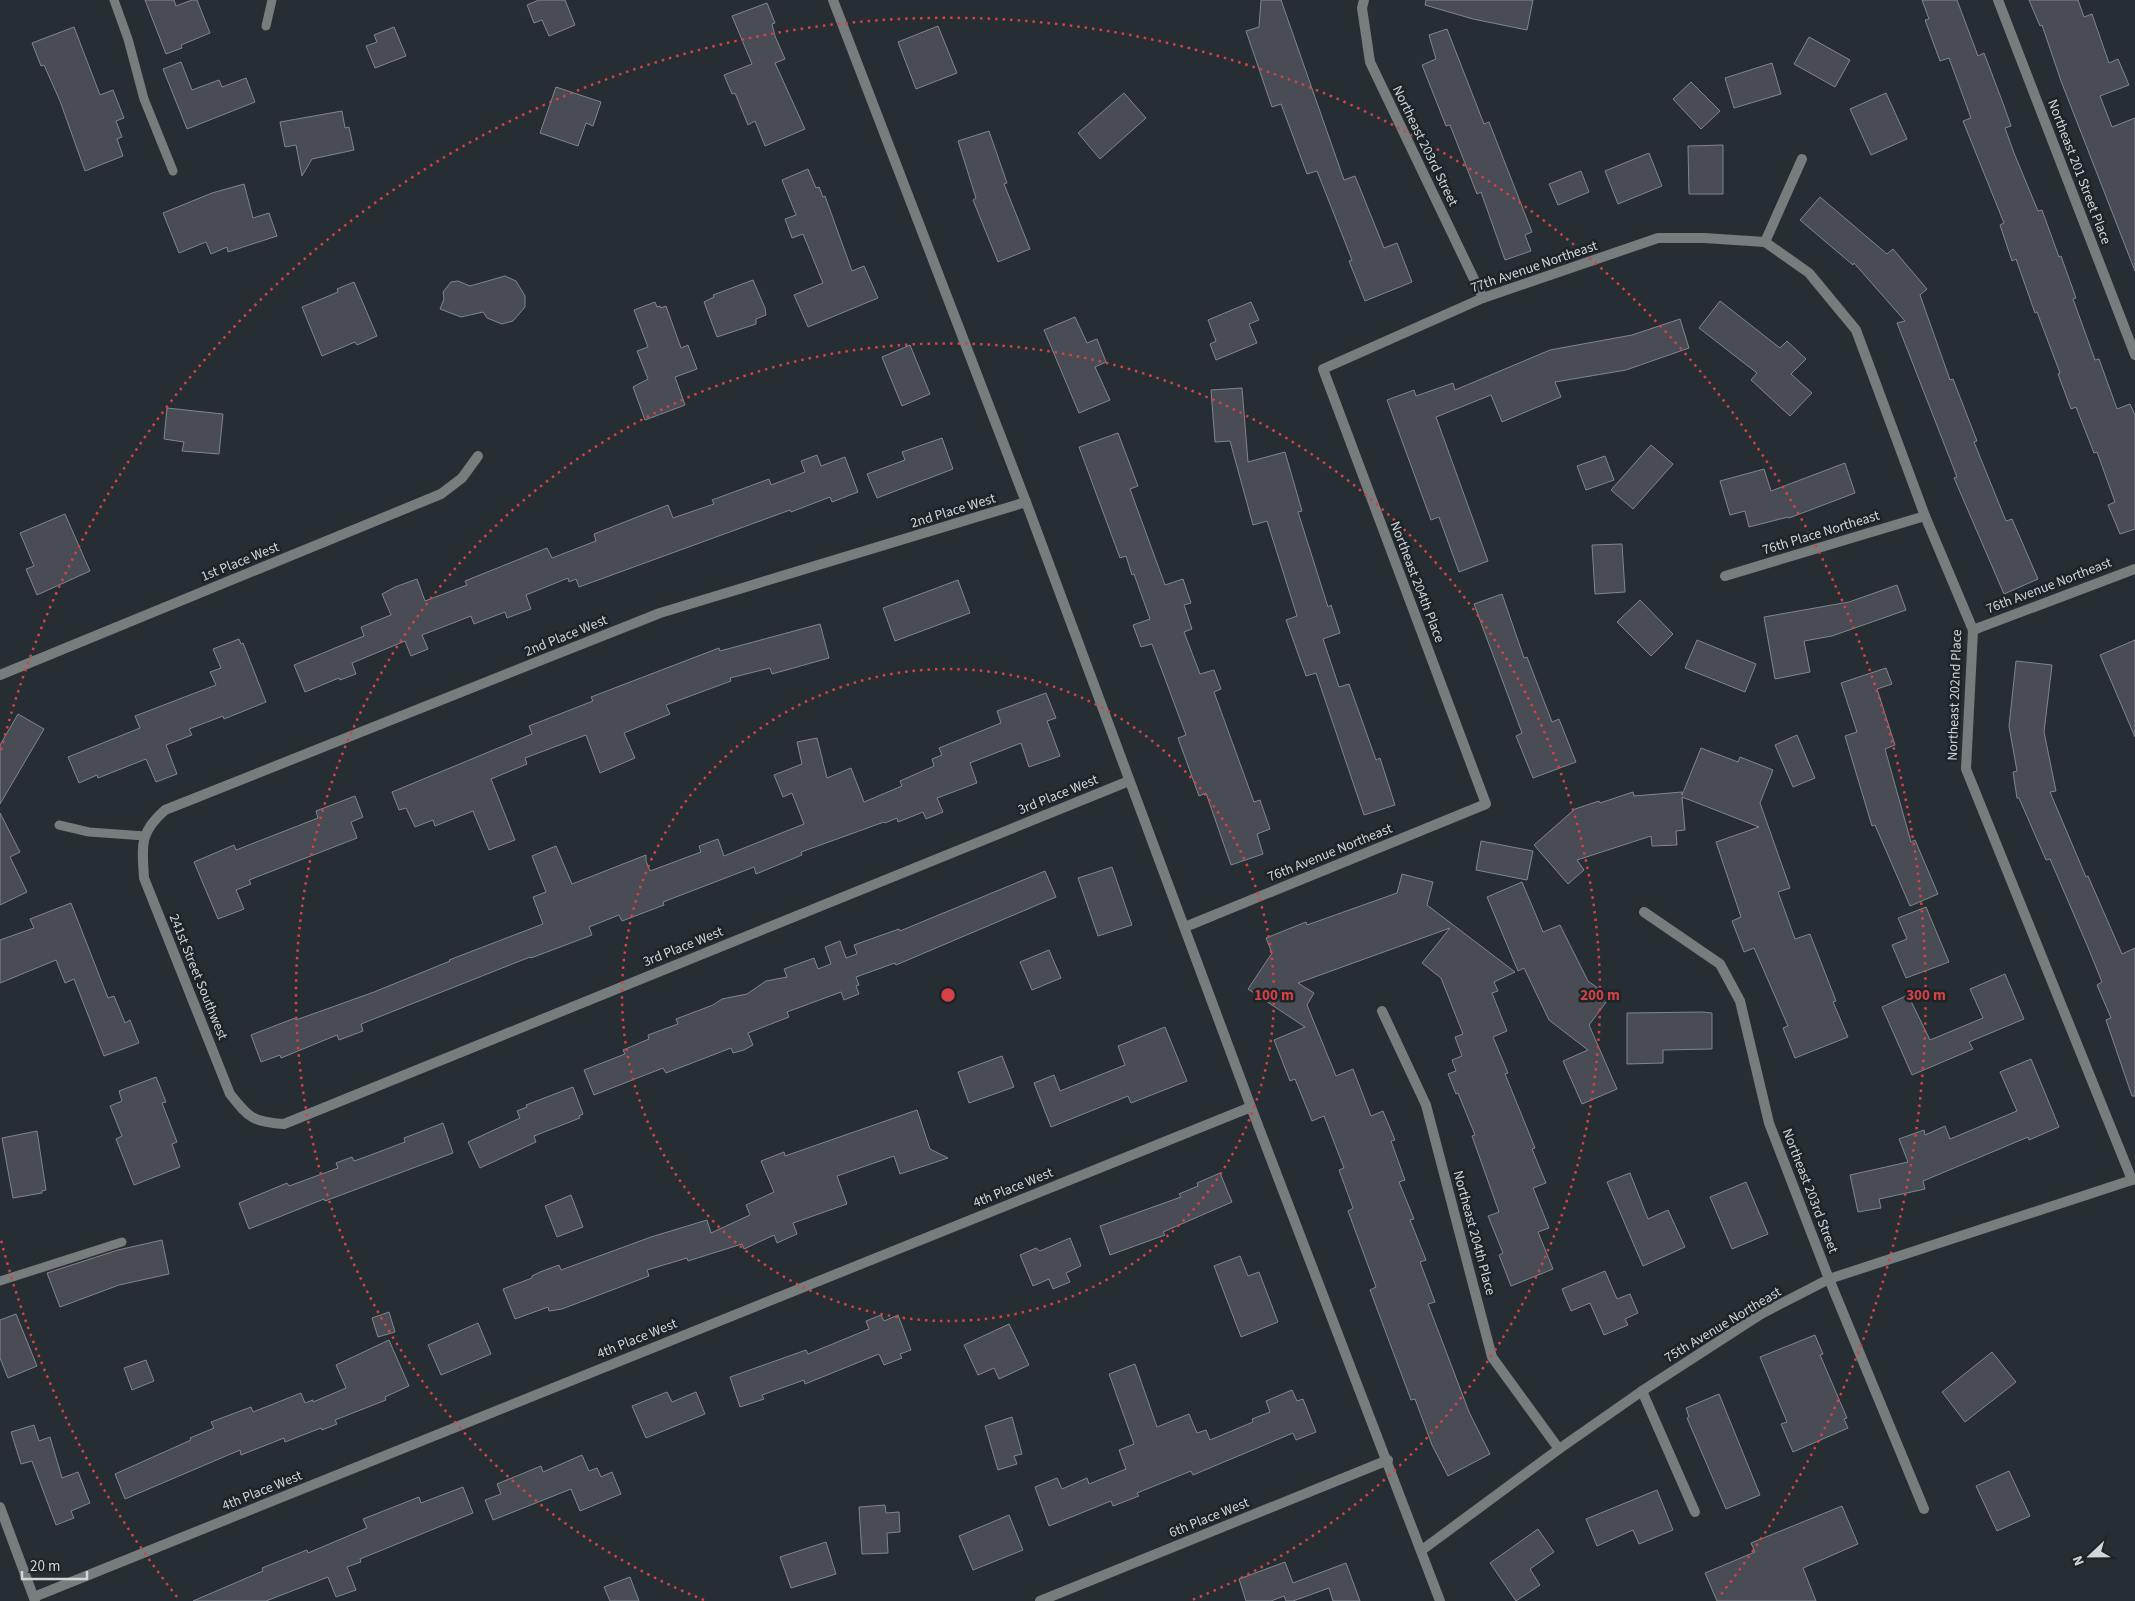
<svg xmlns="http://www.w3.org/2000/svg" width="2135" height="1601" font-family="'Source Sans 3',sans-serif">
  <rect width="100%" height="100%" fill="#262e33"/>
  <g fill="#494c55" stroke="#81858e">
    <polygon points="145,0 174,0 176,6 192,0 197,0 210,33 181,45 182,48 166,54"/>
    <polygon points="539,0 565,0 575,25 549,36 542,20 534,23 527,5"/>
    <polygon points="1261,0 1281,0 1344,180 1355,176 1384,248 1397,243 1412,282 1365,301 1349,261 1352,260 1317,171 1307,174 1281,104 1272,107 1246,31 1259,27"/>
    <polygon points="1426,0 1533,0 1527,30 1473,19 1425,5"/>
    <polygon points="1922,0 1957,0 1978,56 1984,53 2004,106 2011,126 2005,128 2014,153 2038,211 2042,210 2059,257 2061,256 2076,298 2073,299 2095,360 2099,359 2117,409 2130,404 2135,415 2135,529 2120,534 2108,505 2115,502 2097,452 2094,453 2076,407 2071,409 2058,374 2060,373 2037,312 2035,313 2016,259 2012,261 2000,225 2004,223 1963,121 1971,118 1949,58 1940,61 1925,20 1929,19"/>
    <polygon points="2029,0 2078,0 2084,17 2092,14 2109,63 2118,59 2129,85 2100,96 2112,127 2135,118 2135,271 2061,81 2042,25 2040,26"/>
    <polygon points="767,3 775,23 772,24 775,36 785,59 775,63 805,129 765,146 755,121 748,125 735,93 732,94 724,75 752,64 732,16"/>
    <polygon points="938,26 957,73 916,89 898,42"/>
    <polygon points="74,27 100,95 113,90 124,118 116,121 122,137 117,139 123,156 85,171 60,101 44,65 41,66 32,43"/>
    <polygon points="394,27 406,56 375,68 366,46 377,42 374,35"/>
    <polygon points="1447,29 1484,124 1489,122 1532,232 1525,235 1531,251 1505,260 1481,192 1477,194 1450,125 1446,126 1422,65 1436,59 1429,35"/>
    <polygon points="1809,37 1850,60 1835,87 1794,64"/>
    <polygon points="181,62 192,90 219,80 222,87 246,78 255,102 187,129 163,69"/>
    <polygon points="1772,63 1781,94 1734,108 1725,78"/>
    <polygon points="1691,82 1720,111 1701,129 1673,99"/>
    <polygon points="556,87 601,102 593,126 586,123 578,146 540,133"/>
    <polygon points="1124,93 1146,118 1100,159 1078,133"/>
    <polygon points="1886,93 1907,139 1871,155 1850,109"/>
    <polygon points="342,111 345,128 349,127 354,150 312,159 302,176 296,145 285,147 280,122"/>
    <polygon points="989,131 1007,183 1004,184 1030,249 998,262 973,200 976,198 958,141"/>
    <polygon points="1723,145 1723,194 1689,194 1688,146"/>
    <polygon points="1649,153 1662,186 1618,204 1605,171"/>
    <polygon points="808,169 816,188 819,187 823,197 825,196 852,271 864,266 878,298 808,327 794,295 823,283 803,234 792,238 785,219 796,215 782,180"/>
    <polygon points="1581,171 1589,192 1558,205 1549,184"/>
    <polygon points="244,184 253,218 269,213 277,236 228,252 227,247 211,254 206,242 179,253 163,213 212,193"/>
    <polygon points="1820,197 1887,254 1893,249 1927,289 1920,295 1950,380 1953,379 1977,441 1974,442 2006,521 2012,519 2038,579 2004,594 1954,478 1957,477 1897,323 1905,321 1854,263 1853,265 1800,220"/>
    <polygon points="505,276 516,281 525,296 525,307 513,321 502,324 487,318 483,312 461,317 440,309 444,299 443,292 451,282 458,281 470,286"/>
    <polygon points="753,280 765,308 766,315 756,319 756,324 717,337 704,302 714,297 713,295"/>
    <polygon points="354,282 377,336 357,345 355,342 322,356 302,307 338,292 337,289"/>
    <polygon points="1720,301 1780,348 1787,341 1806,359 1791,374 1812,393 1790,416 1751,380 1757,373 1699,328"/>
    <polygon points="655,302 657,307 660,306 661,308 666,306 681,348 688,345 697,369 675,377 685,405 645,420 633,387 648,379 637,351 648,347 634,310"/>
    <polygon points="1251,302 1259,320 1249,324 1257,343 1216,360 1210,344 1216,341 1208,320"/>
    <polygon points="1075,317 1087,343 1097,339 1106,362 1095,367 1110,400 1079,413 1044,330"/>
    <polygon points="1680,319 1689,348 1626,370 1555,382 1561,397 1502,422 1491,395 1436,417 1488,561 1459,572 1439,517 1431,520 1387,400 1414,390 1416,396 1453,383 1455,390 1550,350 1632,335"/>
    <polygon points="910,345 930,394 902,406 882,357"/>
    <polygon points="1242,388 1248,462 1285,452 1302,511 1298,512 1328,607 1331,605 1340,633 1323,639 1339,687 1349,684 1376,760 1380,758 1395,805 1364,815 1316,673 1306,676 1286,620 1297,616 1267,521 1253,525 1230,441 1215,442 1211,390"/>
    <polygon points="167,408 223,414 219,454 182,451 184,442 164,439"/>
    <polygon points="1118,433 1138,486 1130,489 1165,585 1183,579 1191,603 1184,605 1192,629 1184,632 1200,674 1214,670 1221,689 1214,692 1254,802 1260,800 1270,829 1257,834 1263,854 1231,865 1206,793 1199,796 1178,738 1186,735 1152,644 1141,647 1133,625 1150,619 1134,574 1132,575 1126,556 1120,558 1079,447"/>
    <polygon points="942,438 953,469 877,498 867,474 905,460 902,452"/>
    <polygon points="1651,445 1673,464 1633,509 1611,490"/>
    <polygon points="817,455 821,466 845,457 858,492 832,502 830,497 791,512 790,510 579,587 576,579 569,582 568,578 526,595 531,609 507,618 505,612 474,624 471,616 422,635 428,649 411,656 405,641 352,663 356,674 340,680 339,678 305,692 294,665 364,636 361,627 391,615 382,594 395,587 417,579 425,601 467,585 465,581 547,548 552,558 596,541 594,534 668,505 673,518 714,504 712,500 769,479 771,485 805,472 801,461"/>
    <polygon points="1605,456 1614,480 1586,490 1577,466"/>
    <polygon points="1845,463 1855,493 1789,518 1788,517 1749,527 1745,511 1730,515 1720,481 1764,469 1771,491"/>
    <polygon points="65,514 90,571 37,595 26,569 34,566 20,533"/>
    <polygon points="1622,544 1625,592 1595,594 1592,545"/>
    <polygon points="958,580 970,613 895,641 883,608"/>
    <polygon points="1897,585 1906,610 1832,636 1804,641 1810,672 1775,679 1764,617 1849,602"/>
    <polygon points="1502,594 1524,658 1527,657 1552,722 1559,719 1576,762 1533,778 1516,736 1522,733 1474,604"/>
    <polygon points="1640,600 1673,634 1651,656 1617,622"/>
    <polygon points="820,624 829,658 772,674 770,668 730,678 731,681 666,705 670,714 624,733 635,758 600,773 586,735 525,758 527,764 491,779 515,840 489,850 473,811 435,826 433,820 415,827 406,808 399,810 392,792 532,734 529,726 593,701 591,697 719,648 720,651"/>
    <polygon points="239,639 241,644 243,643 266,702 224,719 223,716 189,729 192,735 166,745 177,774 156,782 146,759 98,778 97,775 79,783 68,757 140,728 135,716 216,685 210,672 221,668 213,649"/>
    <polygon points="1697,640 1756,664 1745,692 1685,668"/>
    <polygon points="2135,640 2135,737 2100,655"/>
    <polygon points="2016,661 2052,665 2044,732 2056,791 2050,792 2086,877 2088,876 2122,954 2135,948 2135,1096 2132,1096 2106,1020 2111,1018 2097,985 2102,982 2087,945 2050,859 2046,860 2019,798 2017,798 2013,772 2017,771 2009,726"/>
    <polygon points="1886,668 1892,684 1877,689 1895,745 1885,749 1911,842 1915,840 1938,894 1910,906 1875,825 1872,826 1845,736 1857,732 1841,683"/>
    <polygon points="1046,693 1056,718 1047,721 1060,756 1029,767 1021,743 970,763 977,783 937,798 943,812 926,819 923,812 898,822 897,818 885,823 884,822 801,852 802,855 756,874 754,867 663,902 664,905 622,921 619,915 589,927 592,935 531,958 530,957 361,1024 363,1031 339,1040 337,1035 281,1058 280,1055 261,1062 251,1035 295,1018 296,1020 374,992 450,961 449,960 543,924 533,897 546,892 532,856 556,846 572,884 646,855 646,861 650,871 701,852 699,846 718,839 724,856 804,824 792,793 783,797 774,775 802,764 797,742 817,738 827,778 851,768 864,802 902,786 900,781 934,766 932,759 942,755 939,748 1001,723 997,711"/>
    <polygon points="18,714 44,729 0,804 0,745"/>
    <polygon points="1797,735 1815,778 1793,787 1775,745"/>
    <polygon points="1701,748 1738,762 1740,757 1773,770 1760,803 1790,888 1778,892 1795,939 1810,934 1836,1001 1833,1002 1848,1037 1795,1058 1783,1028 1788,1026 1754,948 1744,952 1732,921 1741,917 1716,842 1759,827 1682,797 1685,830 1676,831 1677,845 1652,846 1651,836 1577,860 1584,870 1568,884 1534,845 1575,809 1599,801 1600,803 1633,792 1634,796 1682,792 1682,795"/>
    <polygon points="355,796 363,817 351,822 357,838 249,880 251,884 236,890 244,909 218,919 194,862 234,845 236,850 318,818 316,811"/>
    <polygon points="0,813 20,852 10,857 27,892 0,905"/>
    <polygon points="1481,841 1533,851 1527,880 1476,870"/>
    <polygon points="1112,867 1132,925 1098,936 1078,878"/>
    <polygon points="1045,871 1056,897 896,965 895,963 856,977 859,985 856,986 859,994 844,1000 841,992 787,1012 789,1017 748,1033 753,1045 744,1050 733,1053 731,1048 666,1073 663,1068 594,1095 584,1070 625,1054 623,1050 649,1039 648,1035 678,1024 676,1019 713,1005 722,999 747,994 766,981 787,977 784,969 814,958 818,969 831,964 825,947 840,941 846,958 857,954 854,945 899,929 900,931"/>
    <polygon points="1402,874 1433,882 1427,905 1515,972 1494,982 1498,991 1492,993 1507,1031 1493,1037 1508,1073 1505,1074 1535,1148 1532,1149 1546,1183 1533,1188 1549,1228 1538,1232 1553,1269 1511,1286 1499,1255 1503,1253 1488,1216 1499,1212 1472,1136 1475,1135 1458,1093 1456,1094 1448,1074 1456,1071 1452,1060 1462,1056 1455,1037 1463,1034 1441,978 1422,963 1450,928 1298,983 1314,993 1307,1005 1336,1076 1353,1069 1371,1116 1383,1111 1395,1140 1391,1141 1405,1180 1399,1182 1414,1219 1410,1220 1426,1260 1420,1262 1435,1302 1428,1304 1469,1412 1490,1454 1448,1476 1432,1445 1415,1399 1411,1400 1370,1290 1376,1287 1348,1211 1353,1208 1339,1170 1344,1168 1324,1116 1312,1121 1295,1079 1290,1081 1274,1040 1305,1027 1248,989 1272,953 1266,938 1306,922 1307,925 1397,893"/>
    <polygon points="1522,882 1543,932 1560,925 1588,981 1610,997 1589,1025 1617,1089 1582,1104 1563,1061 1588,1050 1549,1020 1524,968 1518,971 1487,897"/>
    <polygon points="71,903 108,998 114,996 125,1023 130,1020 139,1043 104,1056 74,979 65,983 56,960 0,983 0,940 34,928 30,919"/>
    <polygon points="1926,907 1949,962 1906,978 1892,945 1907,939 1898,918"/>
    <polygon points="1049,950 1061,978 1032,990 1020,962"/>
    <polygon points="2005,974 2024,1019 1969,1042 1973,1049 1912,1075 1882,1007 1908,995 1930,1040 1983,1018 1970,989"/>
    <polygon points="1702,1012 1712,1013 1712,1049 1663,1050 1663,1063 1627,1064 1627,1013"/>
    <polygon points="1165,1027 1187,1081 1131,1103 1128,1096 1051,1127 1034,1083 1054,1075 1060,1091 1125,1065 1118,1046"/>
    <polygon points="1002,1056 1014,1087 969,1103 958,1072"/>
    <polygon points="2031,1059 2059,1127 2029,1140 2028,1137 1923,1181 1925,1189 1879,1199 1881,1208 1858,1212 1850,1175 1908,1162 1899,1139 1924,1130 1925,1135 1945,1126 1950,1139 2017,1111 2000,1072"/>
    <polygon points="156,1077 166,1102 162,1103 177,1142 172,1144 180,1167 134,1185 116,1139 122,1136 110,1106 122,1101 119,1091"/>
    <polygon points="573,1087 583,1114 579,1116 580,1118 534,1136 536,1142 480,1168 468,1142 520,1118 517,1111 527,1107 526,1105"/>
    <polygon points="917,1110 930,1149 948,1158 900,1174 894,1156 837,1176 847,1204 793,1223 797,1234 777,1243 774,1235 744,1249 742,1244 688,1261 687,1258 647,1270 649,1276 562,1309 549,1311 548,1307 515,1319 503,1289 532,1278 532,1276 540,1272 559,1265 561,1270 651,1237 707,1220 711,1233 750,1215 746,1205 774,1192 761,1161 784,1152 785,1156"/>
    <polygon points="443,1123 453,1153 325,1201 324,1199 249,1229 239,1203 287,1183 289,1186 338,1168 336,1163 352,1157 354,1161 368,1156 405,1142 404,1138"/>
    <polygon points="37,1131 46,1190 42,1191 42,1193 13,1198 2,1138"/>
    <polygon points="1220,1173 1232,1202 1163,1232 1165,1235 1110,1255 1100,1226 1181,1197 1179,1194 1198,1186 1197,1183"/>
    <polygon points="1630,1173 1648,1219 1668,1210 1685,1247 1643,1266 1607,1182"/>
    <polygon points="1746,1182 1768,1234 1732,1249 1710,1197"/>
    <polygon points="571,1195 583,1227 557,1237 545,1206"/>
    <polygon points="1070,1238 1081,1266 1066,1273 1070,1282 1053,1289 1049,1279 1033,1286 1020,1255 1036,1248 1040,1251"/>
    <polygon points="162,1240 169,1274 119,1285 60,1307 47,1273 118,1250"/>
    <polygon points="1240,1256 1248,1276 1259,1272 1278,1322 1241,1337 1214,1266"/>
    <polygon points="1605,1271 1617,1299 1630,1294 1638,1313 1625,1319 1628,1325 1604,1335 1590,1303 1571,1311 1562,1289"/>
    <polygon points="389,1312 395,1332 378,1337 372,1318"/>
    <polygon points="16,1314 37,1366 8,1378 0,1358 0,1320"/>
    <polygon points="881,1315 884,1321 898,1315 911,1350 900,1354 902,1358 884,1365 879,1354 805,1384 804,1380 762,1395 764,1399 740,1407 730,1377 806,1350 808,1354 869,1329 866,1321"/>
    <polygon points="478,1323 491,1354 441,1375 428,1345"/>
    <polygon points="1009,1324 1029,1365 999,1379 994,1368 978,1375 964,1345"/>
    <polygon points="1815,1335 1823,1354 1820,1355 1847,1418 1844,1419 1848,1428 1793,1452 1781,1424 1787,1422 1760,1357"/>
    <polygon points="389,1340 409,1386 385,1397 386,1400 335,1420 337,1424 322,1430 321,1428 285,1442 284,1438 241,1455 240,1450 125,1499 115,1474 191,1440 190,1438 214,1428 211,1422 251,1407 253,1412 301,1393 305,1403 313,1400 313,1402 346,1388 336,1365"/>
    <polygon points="1992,1352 2016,1382 1965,1422 1942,1392"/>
    <polygon points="146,1360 154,1381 132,1390 124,1368"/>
    <polygon points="1135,1364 1157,1427 1189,1414 1197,1433 1206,1430 1210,1440 1253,1422 1252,1419 1270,1412 1266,1401 1292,1390 1297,1401 1303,1399 1316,1432 1296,1440 1293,1433 1193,1475 1191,1471 1137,1493 1139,1496 1113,1506 1111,1501 1049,1526 1035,1487 1057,1478 1062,1489 1087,1478 1089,1484 1126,1469 1119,1450 1134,1444 1109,1374"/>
    <polygon points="667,1392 672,1402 696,1392 705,1414 646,1438 632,1406"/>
    <polygon points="1719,1394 1760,1495 1726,1509 1687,1418 1689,1417 1686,1408"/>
    <polygon points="1012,1417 1022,1454 1014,1456 1017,1464 998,1470 985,1426"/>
    <polygon points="34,1425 39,1441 50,1437 62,1478 78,1472 90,1503 71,1511 74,1518 56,1525 32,1461 21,1464 11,1432"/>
    <polygon points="582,1455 589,1471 597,1468 601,1477 612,1472 621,1494 580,1511 571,1489 493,1520 485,1500 501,1494 497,1484 541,1466 543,1472"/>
    <polygon points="2009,1471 2030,1516 1997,1531 1976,1486"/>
    <polygon points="463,1487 473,1513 360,1559 361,1562 347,1567 356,1590 336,1597 328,1577 266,1601 193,1601 263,1571 262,1568 307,1550 308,1553 367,1528 363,1519 419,1497 421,1503"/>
    <polygon points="1657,1490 1673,1530 1639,1544 1633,1530 1597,1546 1586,1519"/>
    <polygon points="885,1505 886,1513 899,1512 900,1532 887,1533 888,1553 862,1554 859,1507"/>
    <polygon points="1842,1506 1858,1544 1803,1568 1816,1601 1717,1601 1705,1573 1755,1552 1751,1543"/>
    <polygon points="1009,1515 1023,1550 973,1570 959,1536"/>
    <polygon points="1538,1529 1554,1552 1530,1569 1540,1585 1516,1601 1490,1563"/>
    <polygon points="826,1542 836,1574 791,1588 780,1557"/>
    <polygon points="1285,1562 1293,1583 1346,1563 1360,1601 1333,1601 1329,1588 1293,1601 1286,1601 1284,1596 1271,1601 1246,1601 1239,1579"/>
    <polygon points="630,1577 639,1601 610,1601 604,1587"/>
  </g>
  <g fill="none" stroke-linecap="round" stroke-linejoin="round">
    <g stroke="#777c7d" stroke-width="9">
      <polyline points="114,0 128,39 144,99 173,171"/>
      <polyline points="266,26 272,0"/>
      <polyline points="59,825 89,832 145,836"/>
      <polyline points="0,1281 122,1242"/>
    </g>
    <g stroke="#777c7d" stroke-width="10">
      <polyline points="1364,0 1362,8 1370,62 1483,298"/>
      <polyline points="1998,0 2135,355"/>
      <polyline points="1802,159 1765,242 1809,273 1856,330 1925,516 1973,630 1966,769 2132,1180"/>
      <path d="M1026 502 660 613 165 810C139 833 142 845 144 878L230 1094C249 1118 253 1122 284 1124L1129 781"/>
      <polyline points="1725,576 1925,516"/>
      <polyline points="1973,630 2135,569"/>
      <polyline points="0,675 441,494 462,478 478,456"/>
      <polyline points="1644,912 1720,964 1740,1001 1769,1123 1829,1279 1924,1509"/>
      <polyline points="1185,927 1486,804 1323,369 1483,298 1658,238 1704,238 1765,242"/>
      <polyline points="1382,1011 1426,1105 1492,1357 1559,1449"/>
      <polyline points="1642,1391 1695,1512"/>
      <polyline points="1040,1601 1388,1460"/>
    </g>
    <g stroke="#777c7d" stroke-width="10">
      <polyline points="833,0 1026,502 1251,1107 1440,1601"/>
      <polyline points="0,1507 35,1601"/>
      <polyline points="1422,1550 1559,1449 1642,1391 1761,1314 1829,1279 2135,1179"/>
      <polyline points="34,1597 1251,1107"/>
    </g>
  </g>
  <g fill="none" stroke="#d54243" stroke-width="2.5" stroke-dasharray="2.5 5">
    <circle cx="948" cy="995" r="326"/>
    <path d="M704 1600A652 652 0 1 1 1192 1600"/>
    <path d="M177 1597A978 978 0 0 1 1 1240M1 750A978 978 0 1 1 1719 1597"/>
  </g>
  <g text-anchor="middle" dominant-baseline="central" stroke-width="5" stroke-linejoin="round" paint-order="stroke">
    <g font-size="14" fill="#d1d6da" stroke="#1c2429">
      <text transform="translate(1425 146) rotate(64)">Northeast 203rd Street</text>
      <text transform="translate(2079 172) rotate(69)">Northeast 201 Street Place</text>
      <text transform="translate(1534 267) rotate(-19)">77th Avenue Northeast</text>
      <text transform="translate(953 511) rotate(-17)">2nd Place West</text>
      <text transform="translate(1821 533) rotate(-17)">76th Place Northeast</text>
      <text transform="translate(240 562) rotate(-22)">1st Place West</text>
      <text transform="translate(1417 582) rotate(69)">Northeast 204th Place</text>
      <text transform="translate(2049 586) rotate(-21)">76th Avenue Northeast</text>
      <text transform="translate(566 636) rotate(-22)">2nd Place West</text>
      <text transform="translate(1955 695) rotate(-88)">Northeast 202nd Place</text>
      <text transform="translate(1058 795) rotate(-22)">3rd Place West</text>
      <text transform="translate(1330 853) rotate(-22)">76th Avenue Northeast</text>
      <text transform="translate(683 947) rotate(-22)">3rd Place West</text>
      <text transform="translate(198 977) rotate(68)">241st Street Southwest</text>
      <text transform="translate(1013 1188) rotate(-22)">4th Place West</text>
      <text transform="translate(1810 1191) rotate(69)">Northeast 203rd Street</text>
      <text transform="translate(1474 1233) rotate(75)">Northeast 204th Place</text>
      <text transform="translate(1723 1325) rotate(-31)">75th Avenue Northeast</text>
      <text transform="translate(637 1339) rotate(-22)">4th Place West</text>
      <text transform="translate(262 1491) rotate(-22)">4th Place West</text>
      <text transform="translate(1209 1518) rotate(-22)">6th Place West</text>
    </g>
  </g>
  <circle cx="948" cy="995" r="8" fill="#d54243" stroke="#1c2429" stroke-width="2.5"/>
  <g font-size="15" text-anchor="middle" font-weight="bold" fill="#d54243" stroke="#1c2429" stroke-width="5" stroke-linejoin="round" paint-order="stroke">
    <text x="1274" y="1000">100 m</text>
    <text x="1600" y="1000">200 m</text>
    <text x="1926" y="1000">300 m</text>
  </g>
  <g transform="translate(2090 1556) rotate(248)" stroke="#1c2429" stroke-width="4" paint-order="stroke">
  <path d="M0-4L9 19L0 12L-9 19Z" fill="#d1d6da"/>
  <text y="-8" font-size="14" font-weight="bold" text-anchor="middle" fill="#d1d6da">N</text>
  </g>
  <path d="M22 1571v8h65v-8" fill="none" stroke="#d1d6da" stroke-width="2.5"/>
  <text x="30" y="1571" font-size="15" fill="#d1d6da" stroke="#1c2429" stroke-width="4" paint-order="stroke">20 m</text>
</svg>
